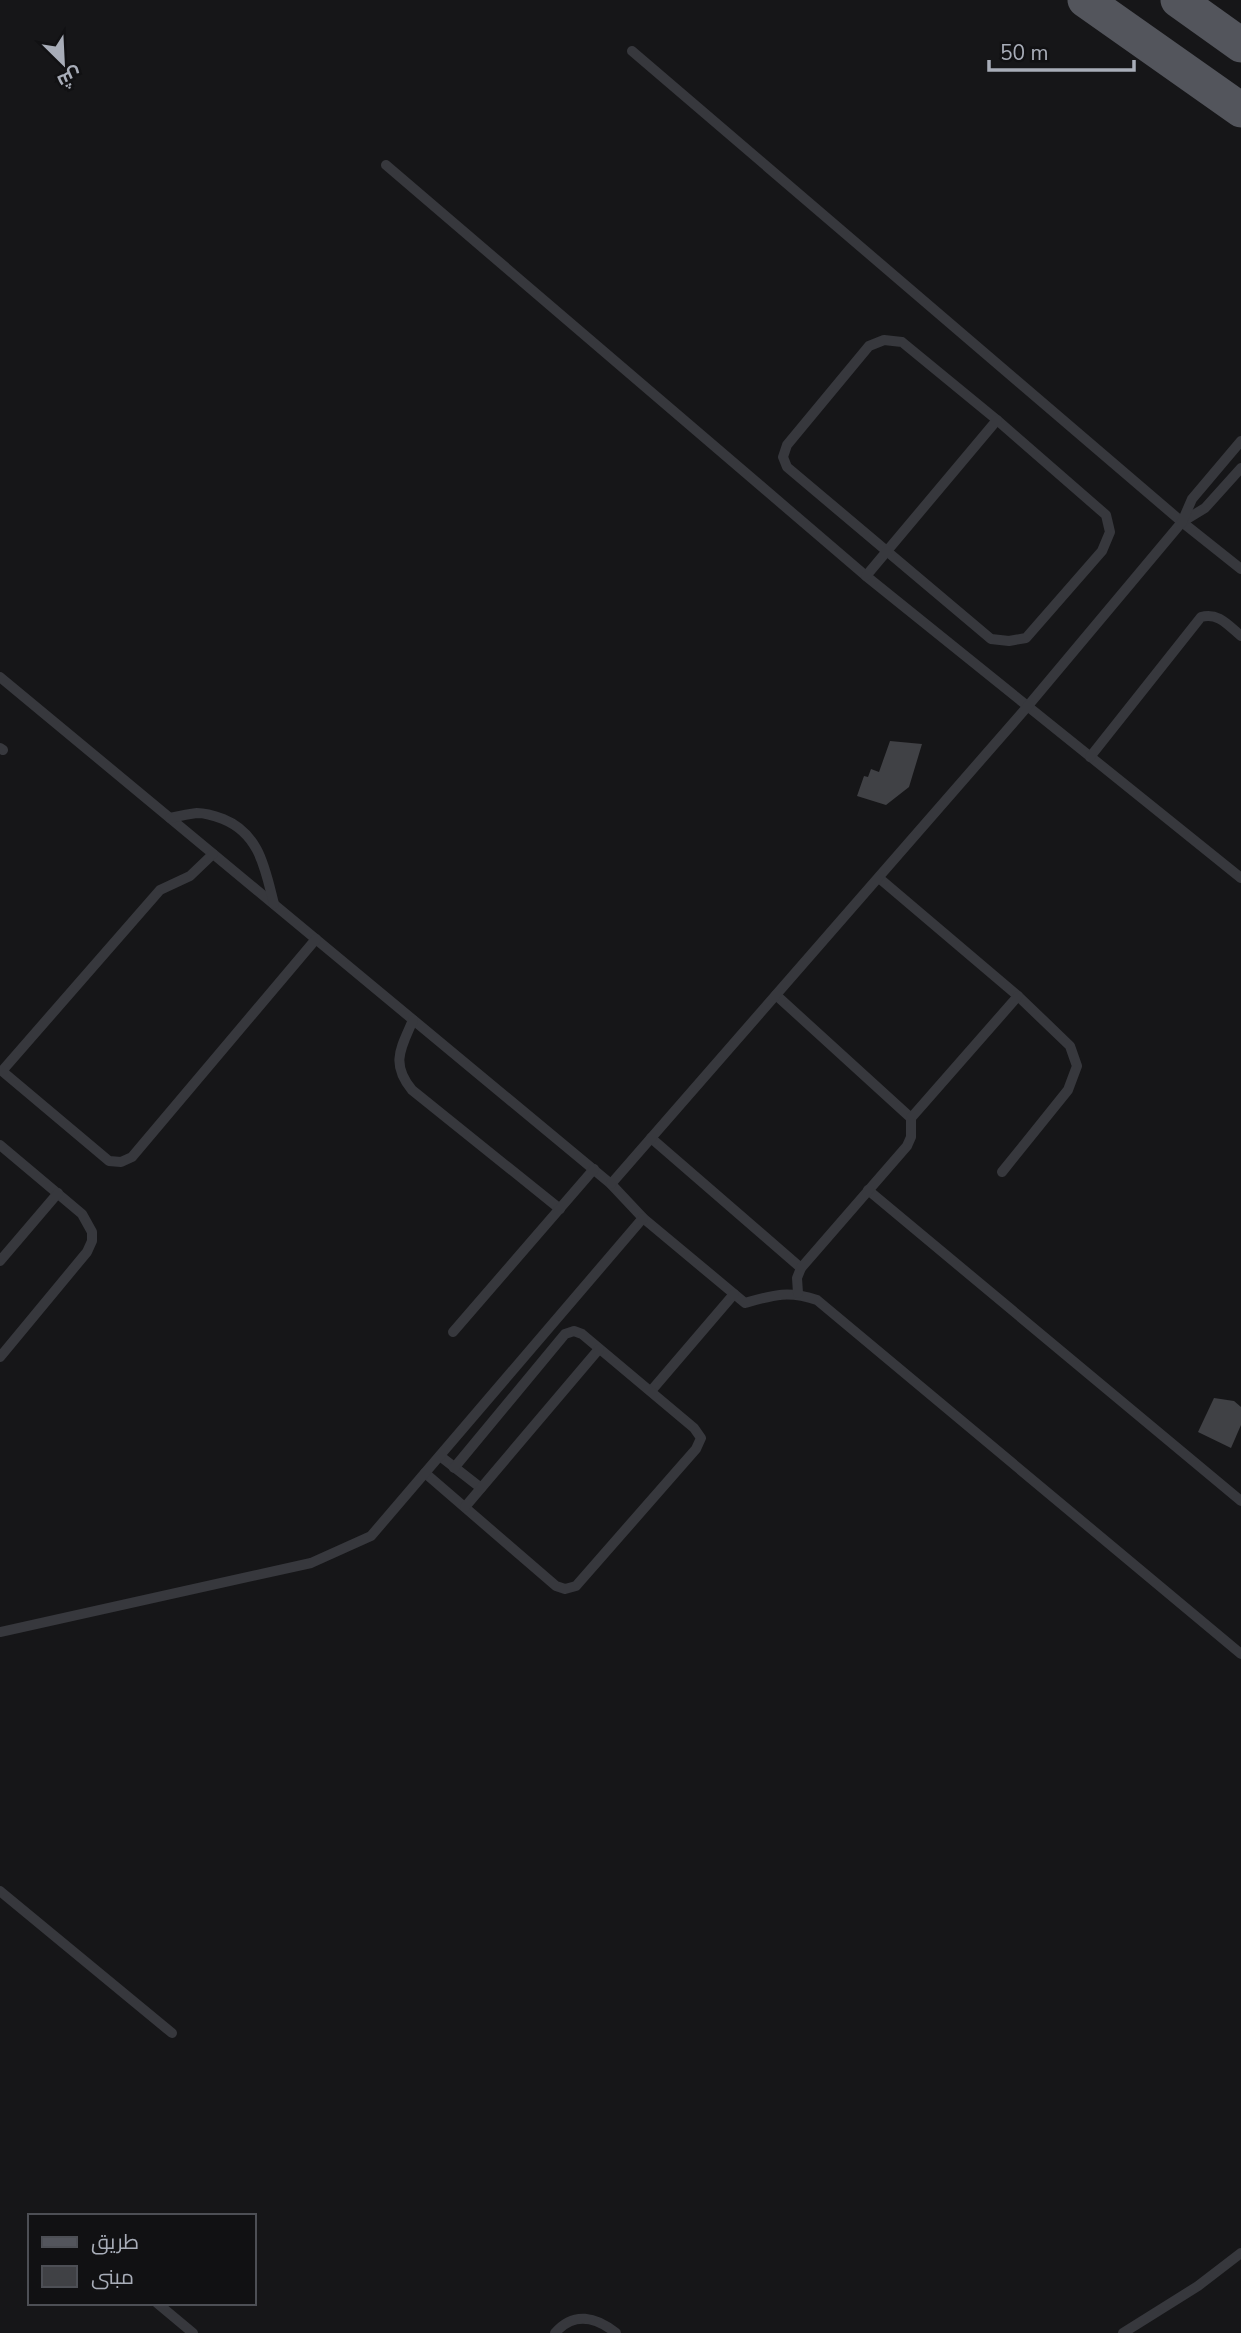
<svg xmlns="http://www.w3.org/2000/svg" width="1241" height="2333" font-family="'Nunito Sans',Cairo,sans-serif">
  <rect width="100%" height="100%" fill="#161618"/>
  <g fill="#404145">
    <polygon points="890,741 922,744 909,787 886,805 857,796 864,776 868,777 871,769 879,772"/>
    <polygon points="1214,1398 1234,1401 1241,1407 1241,1425 1231,1448 1198,1432"/>
  </g>
  <g fill="none" stroke-linecap="round" stroke-linejoin="round">
    <g stroke="#37383d" stroke-width="10">
      <polyline points="632,51 1182,522 1241,569"/>
      <polyline points="386,165 866,576 1241,878"/>
      <polygon points="884,340 902,342 997,420 1106,515 1110,532 1102,551 1026,638 1009,641 991,639 787,467 783,457 787,445 869,346"/>
      <polyline points="1182,522 1205,508 1241,468"/>
      <polyline points="866,576 997,420"/>
      <path d="M0 677 611 1184 643 1218 745 1303C773 1295 788 1290 817 1300L1241 1654"/>
      <polyline points="0,748 3,750"/>
      <path d="M1090 757 1201 617C1218 612 1228 625 1241 636"/>
      <path d="M170 818C179 816 188 814 197 813 206 813 215 816 223 819 260 834 265 869 274 904"/>
      <polyline points="213,854 190,876 160,890 2,1071 109,1161 121,1162 132,1157 316,939"/>
      <polyline points="879,878 1018,996 1070,1046 1077,1066 1068,1090 1002,1172"/>
      <polyline points="776,995 911,1118"/>
      <path d="M413 1020C401 1048 390 1063 412 1090L560 1209"/>
      <polyline points="651,1138 801,1268"/>
      <polyline points="0,1145 82,1214 92,1232 92,1241 87,1252 0,1357"/>
      <polyline points="611,1184 1027,707 1182,522 1192,499 1241,441"/>
      <polyline points="868,1190 1241,1501"/>
      <polyline points="0,1261 58,1193"/>
      <polyline points="798,1293 797,1278 801,1268 907,1146 911,1137 911,1118 1018,996"/>
      <polyline points="453,1332 594,1169"/>
      <polyline points="651,1391 734,1294"/>
      <polyline points="440,1456 481,1488"/>
      <polyline points="425,1473 556,1586 565,1589 576,1586 696,1449 701,1438 694,1428 582,1334 574,1331 565,1334 454,1468"/>
      <polyline points="465,1507 599,1349"/>
      <polyline points="0,1632 311,1563 371,1536 643,1218"/>
      <polyline points="0,1891 172,2033"/>
      <polyline points="157,2303 193,2333"/>
      <path d="M555 2333C574 2311 596 2317 616 2333"/>
      <polyline points="1123,2333 1198,2286 1241,2253"/>
    </g>
    <g stroke="#53555c" stroke-width="35">
      <polyline points="1085,0 1241,110"/>
      <polyline points="1178,0 1241,45"/>
    </g>
  </g>
  <rect x="28" y="2214" width="228" height="91" fill="#111113" stroke="#4d4f55" stroke-width="2"/>
  <rect x="42" y="2237" width="35" height="10" fill="#53555c" stroke="#4d4f55" stroke-width="2"/>
  <text x="91" y="2249" font-size="21" fill="#a8adb8">طريق</text>
  <rect x="42" y="2266" width="35" height="21" fill="#404145" stroke="#4d4f55" stroke-width="2"/>
  <text x="91" y="2284" font-size="21" fill="#a8adb8">مبنى</text>
  <g transform="translate(63 63) rotate(156)" stroke="#111113" stroke-width="5" paint-order="stroke">
  <path d="M0-5L12 26L0 18L-12 26Z" fill="#a8adb8"/>
  <text y="-10" font-size="19" font-weight="bold" text-anchor="middle" fill="#a8adb8">ش</text>
  </g>
  <path d="M989 60v10h145v-10" fill="none" stroke="#a8adb8" stroke-width="3.5"/>
  <text x="1000" y="60" font-size="21" fill="#a8adb8" stroke="#111113" stroke-width="5" paint-order="stroke">50 m</text>
</svg>
